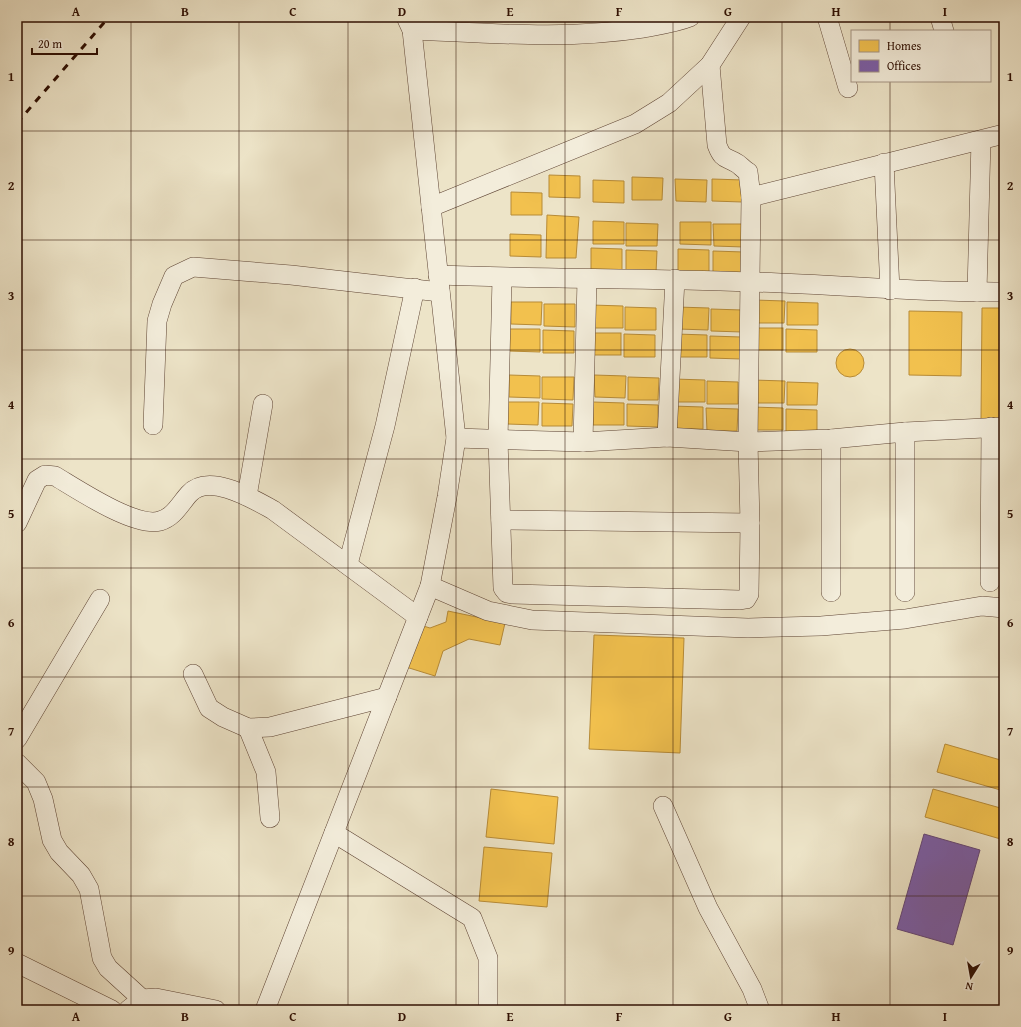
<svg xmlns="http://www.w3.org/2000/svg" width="1021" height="1027" font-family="'Gentium Book Plus',serif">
  <rect width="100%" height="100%" fill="#ede4c8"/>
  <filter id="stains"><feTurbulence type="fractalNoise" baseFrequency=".005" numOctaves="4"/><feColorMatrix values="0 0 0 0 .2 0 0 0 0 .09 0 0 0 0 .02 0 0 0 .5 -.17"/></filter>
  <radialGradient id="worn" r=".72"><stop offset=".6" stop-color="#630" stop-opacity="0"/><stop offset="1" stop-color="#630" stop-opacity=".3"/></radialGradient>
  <g fill="#f2c14e" stroke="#b78b37">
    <polygon points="549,175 580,176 580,198 549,197"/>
    <polygon points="632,177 663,178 662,200 632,200"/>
    <polygon points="675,179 707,180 706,202 676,201"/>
    <polygon points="712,179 743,180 742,202 712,201"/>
    <polygon points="593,180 624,181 624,203 593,202"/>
    <polygon points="511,192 542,193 542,215 511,215"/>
    <polygon points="547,215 579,217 576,258 546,258"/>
    <polygon points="593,221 624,222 624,244 593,244"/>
    <polygon points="680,222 711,222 711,245 680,244"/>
    <polygon points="626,223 658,224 657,246 626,246"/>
    <polygon points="713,224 745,224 744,247 714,246"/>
    <polygon points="510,234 541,235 541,257 510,256"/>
    <polygon points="591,248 622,249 622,271 591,271"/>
    <polygon points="678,249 709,250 709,272 678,271"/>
    <polygon points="626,250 657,251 656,273 626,272"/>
    <polygon points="713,251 744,252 743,274 713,273"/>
    <polygon points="754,300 785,301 784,323 754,323"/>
    <polygon points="511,302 542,302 541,325 511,324"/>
    <polygon points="787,302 818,303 818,325 787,325"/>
    <polygon points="544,304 575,304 575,327 544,326"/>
    <polygon points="592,305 623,306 623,328 592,328"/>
    <polygon points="625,307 656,308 656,330 625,330"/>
    <polygon points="677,307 709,308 708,330 678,329"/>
    <polygon points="982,308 1004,308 1004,420 981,420"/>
    <polygon points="711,309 742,310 742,332 711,331"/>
    <polygon points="909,311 962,312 961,376 909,375"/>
    <rect x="752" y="328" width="31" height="22"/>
    <polygon points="509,329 540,329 540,352 509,351"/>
    <polygon points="786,329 817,330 817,352 786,352"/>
    <polygon points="543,330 574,331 574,353 543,353"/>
    <rect x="590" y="333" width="31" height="22"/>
    <polygon points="624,334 655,335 655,357 624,357"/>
    <polygon points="676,334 707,335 707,357 676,357"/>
    <polygon points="710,336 741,337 741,359 710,358"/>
    <circle cx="850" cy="363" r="14"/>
    <polygon points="509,375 540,376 540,398 509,397"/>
    <polygon points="594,375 626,376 625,398 595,397"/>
    <polygon points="542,377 574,377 573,400 542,399"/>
    <polygon points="628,377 659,378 658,400 628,400"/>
    <polygon points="674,379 705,380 705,402 674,402"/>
    <polygon points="753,380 785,381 784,403 754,403"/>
    <polygon points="707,381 738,382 738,404 707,404"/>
    <polygon points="787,382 818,383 817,405 787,405"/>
    <polygon points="507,402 539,402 538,425 507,424"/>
    <polygon points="593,402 624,403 624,425 593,425"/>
    <polygon points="542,403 573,404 572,426 542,426"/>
    <polygon points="627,404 658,405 658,427 627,426"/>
    <polygon points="672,406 703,407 703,429 672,429"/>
    <polygon points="752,407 783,408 783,430 752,430"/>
    <polygon points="706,408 738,409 737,431 707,431"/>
    <polygon points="786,409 817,410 817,432 786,432"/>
    <polygon points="448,611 505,623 500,645 469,639 443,651 435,676 406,667 420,625 430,628 446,622"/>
    <polygon points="594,635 684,638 680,753 589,749"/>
    <polygon points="945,744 1004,761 1004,791 937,772"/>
    <polygon points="491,789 558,797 554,844 486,837"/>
    <polygon points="933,789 1004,809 1004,840 925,817"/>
    <polygon points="484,847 552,853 547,907 479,901"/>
  </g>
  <polygon fill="#7b5ea7" stroke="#644676" points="924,834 980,850 953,945 897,929"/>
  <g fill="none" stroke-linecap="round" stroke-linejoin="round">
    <defs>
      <g id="street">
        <polyline points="827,17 848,88"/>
        <polyline points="940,17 944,31"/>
        <path d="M412 30C489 33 566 40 643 28 659 25 675 23 690 17"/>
        <polyline points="884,163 890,290"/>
        <polyline points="751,197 1004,134"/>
        <polyline points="431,207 635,124 669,103 710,65 741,17"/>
        <path d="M438 275C542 279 646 278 750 282 835 284 919 293 1004 292"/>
        <path d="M502 278 498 440 503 588 507 593 512 594 740 600 746 599 749 594 750 523 748 442 751 197 748 172C744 170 741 166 738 164 726 156 723 161 717 145L710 65"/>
        <polyline points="977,292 981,140"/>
        <polyline points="153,425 157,321 162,304 174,276 193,267 291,275 440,292"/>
        <polyline points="667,437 675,279"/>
        <polyline points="456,438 583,442 667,437 748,442 831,439 905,432 1004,427"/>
        <polyline points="831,439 831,592"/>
        <polyline points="583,442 587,279"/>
        <polyline points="247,496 263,404"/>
        <polyline points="501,520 750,523"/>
        <path d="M17 523 37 480 45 475 55 476C77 489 135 528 160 521 174 517 180 504 189 494 209 472 253 499 273 510L418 617"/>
        <polyline points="348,564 385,426 415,288"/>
        <polyline points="990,582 991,427"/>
        <polyline points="430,586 488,611 532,620 748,628 821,626 905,619 982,606 1004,608"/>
        <polyline points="905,592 905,432"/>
        <polyline points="193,674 209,708 223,717 248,728 270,727 387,697"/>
        <polyline points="248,728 266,772 270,818"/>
        <polyline points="17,739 100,599"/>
        <polyline points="17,763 36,782 43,799 52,840 59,852 81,875 89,889 102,958 108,968 142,999"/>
        <polyline points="663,806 708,908 752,989 760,1010"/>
        <polyline points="334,833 472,918 488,958 488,1010"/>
        <polyline points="17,963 112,1010"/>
        <polyline points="128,1010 142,999 156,998 216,1010"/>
        <polyline points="265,1010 430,586 447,497 456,438 412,30 406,17"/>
      </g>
    </defs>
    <use href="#street" stroke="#5e4434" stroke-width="20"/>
    <use href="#street" stroke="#f3eddb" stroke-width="19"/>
    <polyline stroke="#2e0e02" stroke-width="3" stroke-dasharray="7 7" stroke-linecap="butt" points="17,123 109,17"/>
  </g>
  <path fill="none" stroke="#2e0e02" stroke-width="1" stroke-opacity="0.55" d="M131 17V1010M239 17V1010M348 17V1010M456 17V1010M565 17V1010M673 17V1010M782 17V1010M890 17V31M890 81V1010M17 131H1004M17 240H1004M17 350H1004M17 459H1004M17 568H1004M17 677H1004M17 787H1004M17 896H1004"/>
  <rect width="1021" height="1027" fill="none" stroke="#ede4c8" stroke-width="44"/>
  <rect x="851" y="30" width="140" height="52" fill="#f3eddb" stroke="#a49484"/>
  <rect x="859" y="40" width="20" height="12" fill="#f2c14e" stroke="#a49484"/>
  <text x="887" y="50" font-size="12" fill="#2e0e02">Homes</text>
  <rect x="859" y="60" width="20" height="12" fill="#7b5ea7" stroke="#a49484"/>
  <text x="887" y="70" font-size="12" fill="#2e0e02">Offices</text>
  <g transform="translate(971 977) rotate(191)" stroke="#f3eddb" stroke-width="3" paint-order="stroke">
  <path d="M0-3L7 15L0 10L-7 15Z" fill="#2e0e02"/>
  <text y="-6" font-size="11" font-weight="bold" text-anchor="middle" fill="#2e0e02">N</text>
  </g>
  <path d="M32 48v6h65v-6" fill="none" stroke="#2e0e02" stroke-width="2"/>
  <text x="38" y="48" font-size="12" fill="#2e0e02" stroke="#f3eddb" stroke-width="3" paint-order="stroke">20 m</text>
  <rect x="22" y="22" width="977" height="983" fill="none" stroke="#2e0e02" stroke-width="1.5"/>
  <g font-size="13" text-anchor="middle" font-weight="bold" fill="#2e0e02">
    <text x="76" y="16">A</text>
    <text x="185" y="16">B</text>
    <text x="293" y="16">C</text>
    <text x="402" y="16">D</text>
    <text x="510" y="16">E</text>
    <text x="619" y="16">F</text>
    <text x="728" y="16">G</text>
    <text x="836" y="16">H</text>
    <text x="945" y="16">I</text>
    <text x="11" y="81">1</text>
    <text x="1010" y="81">1</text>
    <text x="11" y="190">2</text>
    <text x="1010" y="190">2</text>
    <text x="11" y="300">3</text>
    <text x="1010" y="300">3</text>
    <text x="11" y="409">4</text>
    <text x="1010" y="409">4</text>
    <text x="11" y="518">5</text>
    <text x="1010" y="518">5</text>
    <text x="11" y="627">6</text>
    <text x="1010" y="627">6</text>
    <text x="11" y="736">7</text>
    <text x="1010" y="736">7</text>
    <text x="11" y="846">8</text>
    <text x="1010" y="846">8</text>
    <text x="11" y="955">9</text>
    <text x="1010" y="955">9</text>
    <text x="76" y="1021">A</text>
    <text x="185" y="1021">B</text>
    <text x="293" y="1021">C</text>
    <text x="402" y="1021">D</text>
    <text x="510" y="1021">E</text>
    <text x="619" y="1021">F</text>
    <text x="728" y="1021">G</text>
    <text x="836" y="1021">H</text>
    <text x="945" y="1021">I</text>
  </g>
  <rect width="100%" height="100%" filter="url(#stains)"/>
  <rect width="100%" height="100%" fill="url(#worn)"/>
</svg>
